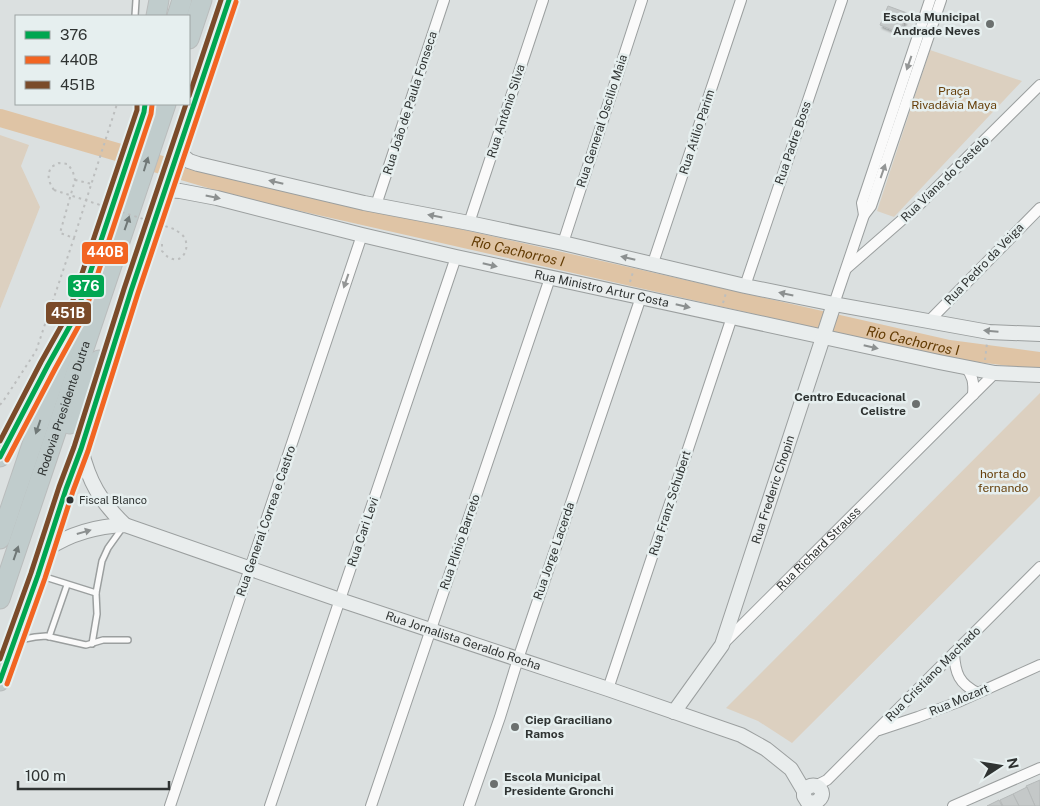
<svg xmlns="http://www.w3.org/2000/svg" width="1040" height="806" font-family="'Public Sans',sans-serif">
  <defs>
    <filter id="shadow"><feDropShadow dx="2" dy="3" stdDeviation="1" flood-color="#0004"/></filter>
  </defs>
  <rect width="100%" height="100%" fill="#dbe0e0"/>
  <g fill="#dcd0c0">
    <polygon points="930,50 1022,81 894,217 877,211"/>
    <polygon points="0,135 29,145 21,166 40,207 0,309"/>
    <polygon points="1040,393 1040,496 792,743 758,721 726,708"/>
  </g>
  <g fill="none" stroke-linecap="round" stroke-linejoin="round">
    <path stroke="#dfc4a5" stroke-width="18" id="s1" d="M0 118 244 189 949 349 1040 361"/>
  </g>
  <g fill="#c4c8c8" stroke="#b5b9b9" filter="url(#shadow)">
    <polygon points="888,6 907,13 900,33 880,25"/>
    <polygon points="1040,780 1040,806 1035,806 1026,786"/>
    <polygon points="1027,787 1035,806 1019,806 1013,794"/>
    <polygon points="1013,794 1019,806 1003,806 1000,800"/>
    <polygon points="999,800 1002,806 987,806"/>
  </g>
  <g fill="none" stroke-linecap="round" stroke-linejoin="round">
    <defs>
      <g id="lane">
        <polyline points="135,16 136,0"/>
        <polyline points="42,576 96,593 102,561 108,548 123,527"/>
        <polyline points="49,637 67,585"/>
        <polyline points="19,640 35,637 46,636 86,645 103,640 128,640"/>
        <polyline points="92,644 97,614 96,593"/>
      </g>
      <g id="street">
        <polyline points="376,205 444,0"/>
        <polyline points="864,215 862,203 930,0"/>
        <polyline points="469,223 543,0"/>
        <polyline points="563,243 642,0"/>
        <polyline points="653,263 741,0"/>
        <polyline points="847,268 919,205 1040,85"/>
        <polyline points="745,286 842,0"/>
        <polyline points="834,304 864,215 871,206 941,0"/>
        <polyline points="929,321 1040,208"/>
        <path d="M965 367C973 375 974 383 973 395"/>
        <path id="s2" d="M723 644 995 373"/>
        <path d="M954 653C955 673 959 684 978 693"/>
        <polyline points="608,689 732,317"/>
        <polyline points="879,730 918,717 958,702 1040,665"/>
        <polyline points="817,785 827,780 1040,567"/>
        <polyline points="170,806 362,235"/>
        <polyline points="270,806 456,257"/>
        <polyline points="371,806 550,278"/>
        <polyline points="469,806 500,717 518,659 641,297"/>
        <polyline points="953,806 1040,768"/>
      </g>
      <g id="secondary">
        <polyline points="178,152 189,161 198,164 364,203 469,223 563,243 745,286 834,304 989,332 1040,334"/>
        <path id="s3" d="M165 190 180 191 217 198 362 235 456 257 939 362 995 373 1040 375"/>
        <path d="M81 449C89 482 100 501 125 525"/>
        <path id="s4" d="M47 549C70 534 97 526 125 525L340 600 608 689 741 735 766 749 791 769 804 791V796L807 801 812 803 815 806"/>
        <path id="s5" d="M674 712 722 645 834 304"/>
        <path d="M804 791C816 775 833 798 812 803"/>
      </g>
      <g id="highway">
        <polyline points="156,16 159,0"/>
        <polyline points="177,16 182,0"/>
        <polyline points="189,39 202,0"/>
        <polyline points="70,424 99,360"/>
        <polyline points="0,457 51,360"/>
        <polyline points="0,539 147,104"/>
        <path id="s6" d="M0 599 166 104"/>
        <polyline points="0,681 38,575 66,489 81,449 131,291 229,0"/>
      </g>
    </defs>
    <use href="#lane" stroke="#9b9f9f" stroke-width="8"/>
    <use href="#street" stroke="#9b9f9f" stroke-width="12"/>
    <use href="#secondary" stroke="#9b9f9f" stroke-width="16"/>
    <use href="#highway" stroke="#b9bcbc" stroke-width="21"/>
    <g stroke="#bcbebe" stroke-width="2" stroke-dasharray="2.5 4" stroke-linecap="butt">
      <polyline points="75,180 92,184"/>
      <path d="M54 190C48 181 47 176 51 167L59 163 68 164 73 172 75 180 60 233 74 238 117 104"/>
      <path d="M162 244V251C164 253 166 256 168 257 182 266 191 248 184 237 182 234 177 231 174 229"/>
      <polyline points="630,282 633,272"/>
      <polyline points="723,303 726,293"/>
      <polyline points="985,360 987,343"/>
      <polyline points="0,405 6,397 36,351 74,238"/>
    </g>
    <use href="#lane" stroke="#fafafa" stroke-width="5"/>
    <use href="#street" stroke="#fafafa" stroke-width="10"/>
    <use href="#secondary" stroke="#e9eded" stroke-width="14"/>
    <use href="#highway" stroke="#c0cccc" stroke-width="19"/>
    <polyline stroke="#bcbebe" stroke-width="2" stroke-dasharray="2.5 4" stroke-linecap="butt" points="54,190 174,229"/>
    <defs>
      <g id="bus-1">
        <polyline points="0,457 48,365 76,315 144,112 145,104"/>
        <polyline points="0,681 38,575 66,489 81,449 131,291 229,0"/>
      </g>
      <g id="bus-2">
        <polyline points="7,460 55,369 83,318 151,114 152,105"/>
        <polyline points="7,684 45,578 73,491 88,451 138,293 236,2"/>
      </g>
      <g id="bus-3">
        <polyline points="189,96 221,0"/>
        <polyline points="0,441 41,362 69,312 137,110 137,104"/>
        <polyline points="0,659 31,573 59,487 74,447 124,289 186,104"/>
      </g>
    </defs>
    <use href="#bus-1" stroke="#e6efef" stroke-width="9"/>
    <use href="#bus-2" stroke="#e6efef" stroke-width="9"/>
    <use href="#bus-3" stroke="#e6efef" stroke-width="9"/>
    <use href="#bus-1" stroke="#00a651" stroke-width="5"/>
    <use href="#bus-2" stroke="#f26522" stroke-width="5"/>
    <use href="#bus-3" stroke="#7a4b2a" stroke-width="5"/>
  </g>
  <defs><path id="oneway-solid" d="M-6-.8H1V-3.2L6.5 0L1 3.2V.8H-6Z" transform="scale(1.25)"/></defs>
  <g fill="#949696">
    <use href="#oneway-solid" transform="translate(909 63) rotate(109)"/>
    <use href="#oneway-solid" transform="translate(883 171) rotate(-71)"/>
    <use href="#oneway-solid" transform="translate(346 281) rotate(109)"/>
  </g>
  <g fill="#707877">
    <use href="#oneway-solid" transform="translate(146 164) rotate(-73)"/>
    <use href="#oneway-solid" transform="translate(127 223) rotate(-71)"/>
    <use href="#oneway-solid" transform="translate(38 427) rotate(109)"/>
    <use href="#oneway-solid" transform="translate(16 553) rotate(-71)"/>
  </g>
  <g fill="#8c9090">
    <use href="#oneway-solid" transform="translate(276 182) rotate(-167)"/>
    <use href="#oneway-solid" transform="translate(213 197) rotate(12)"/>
    <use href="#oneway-solid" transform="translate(435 216) rotate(-169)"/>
    <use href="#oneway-solid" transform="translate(628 258) rotate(-167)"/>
    <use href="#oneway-solid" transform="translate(490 265) rotate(13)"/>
    <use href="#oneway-solid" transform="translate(786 294) rotate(-168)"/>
    <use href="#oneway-solid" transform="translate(683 306) rotate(13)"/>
    <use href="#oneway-solid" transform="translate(991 331) rotate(-175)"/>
    <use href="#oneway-solid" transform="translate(871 347) rotate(13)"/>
    <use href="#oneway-solid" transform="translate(84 532) rotate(-16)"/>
  </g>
  <g fill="#6b706f" stroke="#e6efef" stroke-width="2">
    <circle cx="990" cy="24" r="5"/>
    <circle cx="916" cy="404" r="5"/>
    <circle cx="515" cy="727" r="5"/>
    <circle cx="494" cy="784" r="5"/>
  </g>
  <circle fill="#2f3332" stroke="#e6efef" stroke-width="2" cx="70" cy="500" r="4.5"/>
  <g text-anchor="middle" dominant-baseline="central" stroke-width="5" stroke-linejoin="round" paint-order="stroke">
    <g font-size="11" fill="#2f3332" stroke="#e6efef" text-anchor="start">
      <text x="79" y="500">Fiscal Blanco</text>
    </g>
    <g font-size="12" font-weight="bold" fill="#2f3332" stroke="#e6efef" text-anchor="end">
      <text x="980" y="17">Escola Municipal<tspan x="980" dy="14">Andrade Neves</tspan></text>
      <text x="906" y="397">Centro Educacional<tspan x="906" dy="14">Celistre</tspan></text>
      <text x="525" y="720" text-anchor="start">Ciep Graciliano<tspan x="525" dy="14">Ramos</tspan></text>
      <text x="504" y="777" text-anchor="start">Escola Municipal<tspan x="504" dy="14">Presidente Gronchi</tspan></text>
    </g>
    <g font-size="12" fill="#67400b" stroke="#e6efef">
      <text x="954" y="91">Praça<tspan x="954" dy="14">Rivadávia Maya</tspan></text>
      <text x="1003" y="474">horta do<tspan x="1003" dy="14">fernando</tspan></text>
    </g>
    <g font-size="12" fill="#2f3332" stroke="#e6efef">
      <text transform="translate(410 103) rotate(-72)">Rua João de Paula Fonseca</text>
      <text transform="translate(506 111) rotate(-72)">Rua Antônio Silva</text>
      <text transform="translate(602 121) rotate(-72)">Rua General Oscilio Maia</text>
      <text transform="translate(697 132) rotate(-72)">Rua Atilio Parim</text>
      <text transform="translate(793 143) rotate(-71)">Rua Padre Boss</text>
      <text transform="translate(945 179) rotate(-44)">Rua Viana do Castelo</text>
      <text transform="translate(984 264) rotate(-46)">Rua Pedro da Veiga</text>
      <text stroke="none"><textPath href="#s3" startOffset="448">Rua Ministro Artur Costa</textPath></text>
      <text stroke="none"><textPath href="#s6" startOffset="201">Rodovia Presidente Dutra</textPath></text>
      <text stroke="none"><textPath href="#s5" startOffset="246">Rua Frederic Chopin</textPath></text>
      <text transform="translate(670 503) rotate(-72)">Rua Franz Schubert</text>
      <text transform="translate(266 521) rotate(-71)">Rua General Correa e Castro</text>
      <text transform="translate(363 532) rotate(-71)">Rua Cari Levi</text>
      <text transform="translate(460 542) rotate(-71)">Rua Plínio Barreto</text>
      <text stroke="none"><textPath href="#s2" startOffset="135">Rua Richard Strauss</textPath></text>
      <text transform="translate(554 551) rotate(-71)">Rua Jorge Lacerda</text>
      <text stroke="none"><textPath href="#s4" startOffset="440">Rua Jornalista Geraldo Rocha</textPath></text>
      <text transform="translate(933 674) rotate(-45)">Rua Cristiano Machado</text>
      <text transform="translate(959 700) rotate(-23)">Rua Mozart</text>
    </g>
    <g font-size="14" font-style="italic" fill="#633c04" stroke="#e6efef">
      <text stroke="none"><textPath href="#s1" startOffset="535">Rio Cachorros I</textPath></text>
      <text stroke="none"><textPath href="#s1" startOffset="940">Rio Cachorros I</textPath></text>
    </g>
  </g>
  <g stroke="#e6efef" stroke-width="2">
    <rect x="81" y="241" width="48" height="24" rx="5" fill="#f26522"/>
    <rect x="67" y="274" width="38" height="24" rx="5" fill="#00a651"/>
    <rect x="45" y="301" width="47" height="24" rx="5" fill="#7a4b2a"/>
  </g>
  <g font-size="14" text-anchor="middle" font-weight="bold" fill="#fff">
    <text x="105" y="257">440B</text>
    <text x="86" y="291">376</text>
    <text x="68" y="318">451B</text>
  </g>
  <rect x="15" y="15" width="175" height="90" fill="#e6efef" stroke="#9da4a3"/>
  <rect x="25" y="31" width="25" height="8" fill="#00a651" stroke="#9da4a3"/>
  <text x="60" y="40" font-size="15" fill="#2f3332">376</text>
  <rect x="25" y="56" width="25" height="8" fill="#f26522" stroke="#9da4a3"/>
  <text x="60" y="65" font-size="15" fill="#2f3332">440B</text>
  <rect x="25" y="81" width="25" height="8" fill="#7a4b2a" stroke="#9da4a3"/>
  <text x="60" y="90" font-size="15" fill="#2f3332">451B</text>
  <g transform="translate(1000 766) rotate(78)" stroke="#e6efef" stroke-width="4" paint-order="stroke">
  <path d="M0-4L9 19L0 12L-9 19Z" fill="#2f3332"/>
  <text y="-8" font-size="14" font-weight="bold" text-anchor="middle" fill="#2f3332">N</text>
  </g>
  <path d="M18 781v8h151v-8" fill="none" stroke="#2f3332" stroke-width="2.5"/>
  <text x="25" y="781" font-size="15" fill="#2f3332" stroke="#e6efef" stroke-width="4" paint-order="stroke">100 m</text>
</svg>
